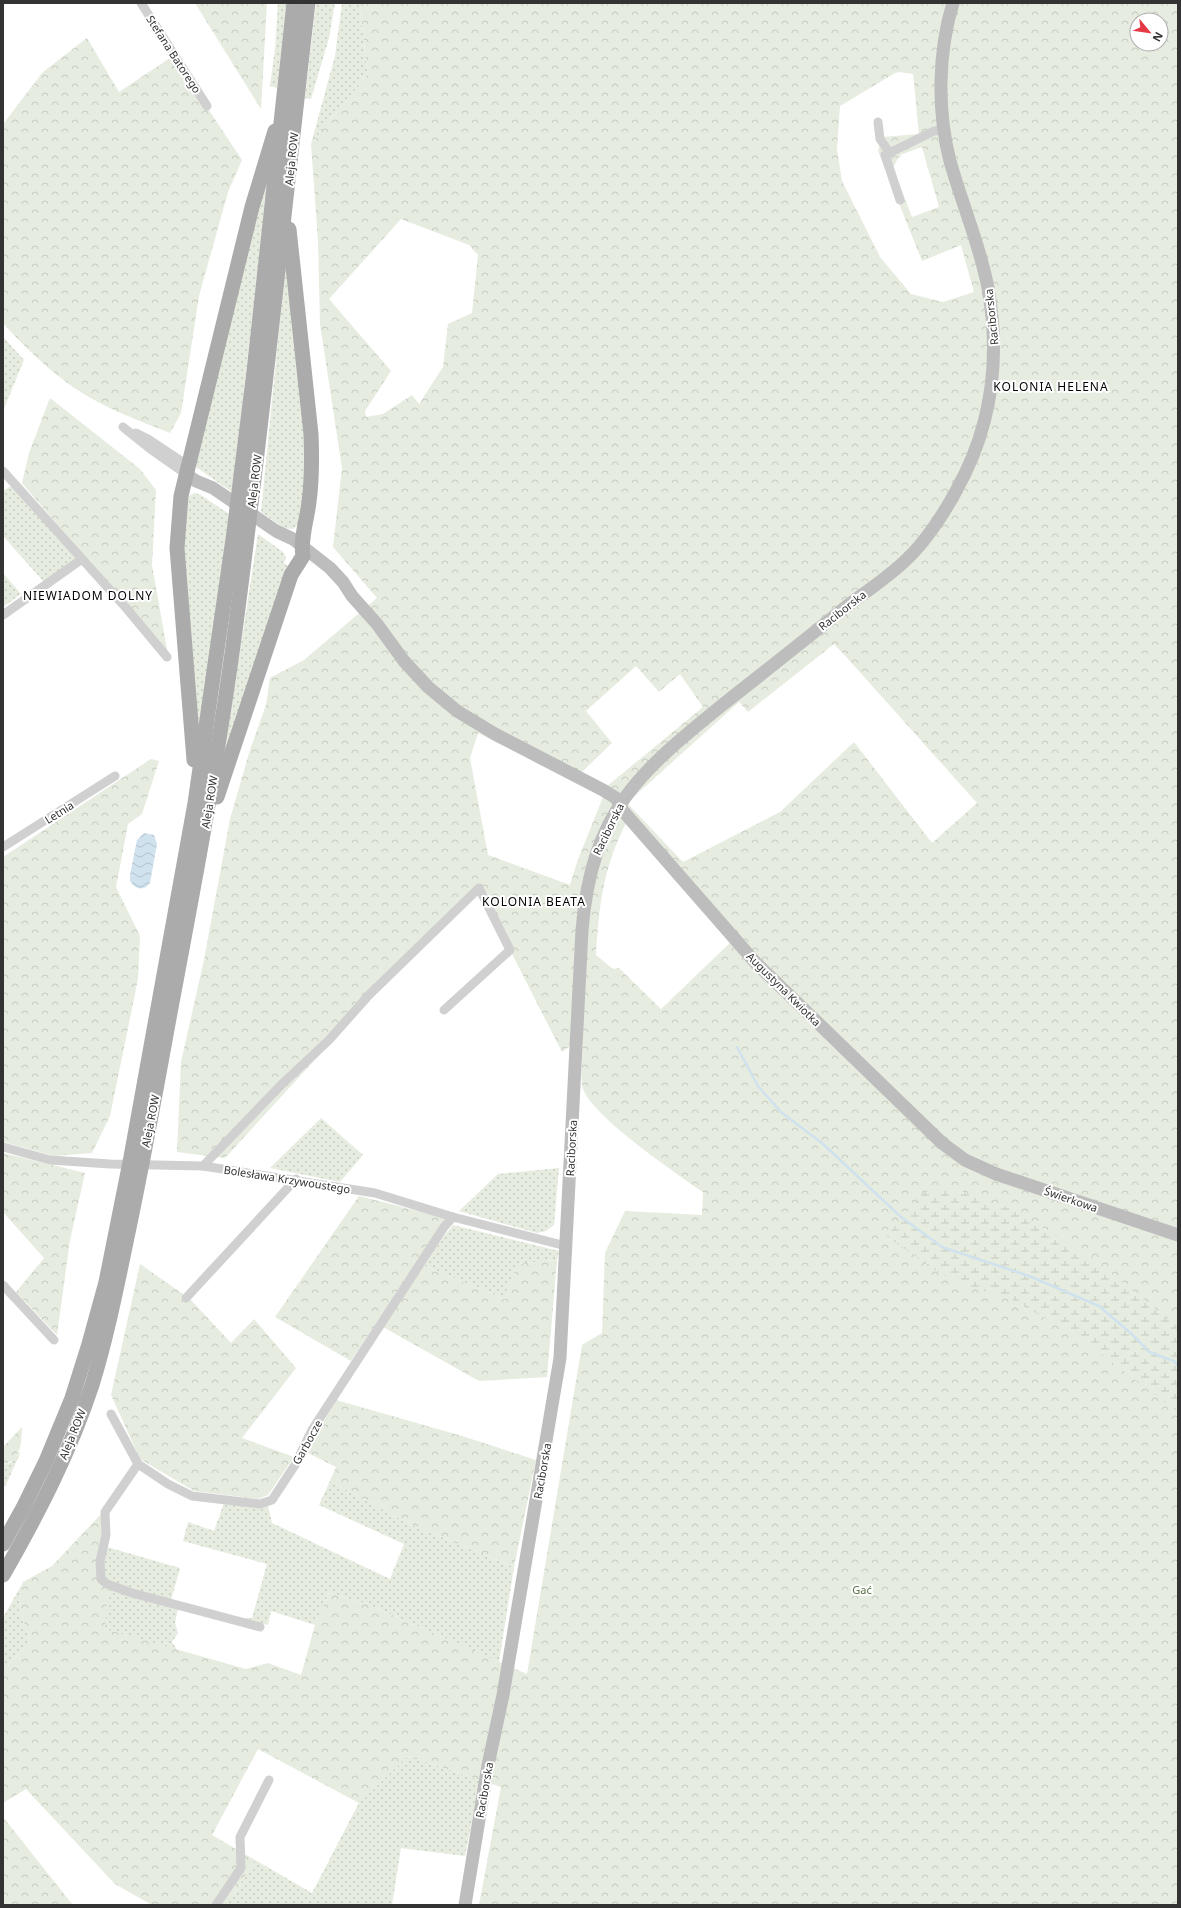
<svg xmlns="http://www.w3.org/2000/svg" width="1181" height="1908" font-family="'Noto Sans',sans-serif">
  <defs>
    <pattern id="grass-dots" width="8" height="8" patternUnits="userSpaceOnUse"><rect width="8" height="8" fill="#e6ecdf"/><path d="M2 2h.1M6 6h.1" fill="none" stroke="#c6cbc0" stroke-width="1.8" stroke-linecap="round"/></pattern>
    <pattern id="forest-crowns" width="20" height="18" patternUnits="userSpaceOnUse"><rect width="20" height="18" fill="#e6ecdf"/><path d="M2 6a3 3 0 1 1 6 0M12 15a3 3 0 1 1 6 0" fill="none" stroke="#c6cbc0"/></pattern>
    <pattern id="wetland-marsh" width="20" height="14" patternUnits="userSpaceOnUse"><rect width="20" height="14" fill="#e6ecdf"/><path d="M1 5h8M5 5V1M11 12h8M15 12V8" fill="none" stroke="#c6cbc0"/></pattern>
    <pattern id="water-waves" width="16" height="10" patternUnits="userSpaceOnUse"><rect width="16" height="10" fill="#cfe2ee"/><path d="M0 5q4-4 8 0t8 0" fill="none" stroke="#b2c2cd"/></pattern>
  </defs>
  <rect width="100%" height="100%" fill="#fff"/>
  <g fill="url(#grass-dots)">
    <polygon points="278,3 287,3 277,88 270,86 275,49"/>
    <polygon points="316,3 335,3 329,38 311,99 305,98"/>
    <polygon points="342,3 359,3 368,74 311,144 335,56"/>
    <polygon points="272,147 232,492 193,465"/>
    <polygon points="287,250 307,464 299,524 293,529 284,528 261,512"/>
    <polygon points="3,337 24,360 3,411"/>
    <polygon points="11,486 77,558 44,582 3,536 3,491"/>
    <polygon points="195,493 201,495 229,514 197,747 182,548 186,500 190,495"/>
    <polygon points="258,534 283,552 286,557 284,563 289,567 221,775"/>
    <polygon points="3,573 21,594 3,607"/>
    <polygon points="321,1118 363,1155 340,1182 270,1168"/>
    <polygon points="559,1168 554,1225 546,1231 537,1233 459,1211 498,1174"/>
    <polygon points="453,1225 559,1251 557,1260 517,1264 505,1299 424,1266 443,1237"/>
    <polygon points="21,1451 5,1487 3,1485 3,1465 10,1463"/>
    <polygon points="330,1481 408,1523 514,1567 499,1662 367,1604 329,1593 315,1625 271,1611 268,1625 236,1618 252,1618 267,1564 183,1541 188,1522 214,1531 224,1503 268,1506 272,1523 390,1579 404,1544 319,1505"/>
    <polygon points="107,1547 180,1568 171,1600 111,1584 103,1577 103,1564"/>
    <polygon points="23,1582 19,1605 30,1643 3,1670 3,1618"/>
    <polygon points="108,1589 178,1608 175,1623 178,1633 172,1642 177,1650 104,1629"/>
    <polygon points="408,1756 480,1780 465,1856 401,1848 392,1905 227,1905 255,1860 312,1893 359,1803"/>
  </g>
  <g fill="url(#forest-crowns)" fill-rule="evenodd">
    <polygon points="195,3 267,3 261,109"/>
    <path d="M359 3H1178V1905H479L501 1787 408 1756 359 1803 258 1749 212 1835 255 1860 227 1905H152L115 1884 26 1789 3 1803V1670L30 1643 19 1605 23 1582 52 1566 102 1513 104 1526 100 1581 108 1589 105 1629 246 1669 268 1663 301 1675 315 1625 329 1593 367 1604 527 1674 582 1345 602 1333 605 1253 625 1211 702 1215 703 1192C677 1174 593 1117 583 1089 580 1080 583 1048 583 1037L562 1052 510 950 480 884 360 1000 324 1050 225 1158 177 1152 181 1062 204 960 230 819 250 750 266 705 270 678 304 660 377 598 333 547 342 468 320 324 318 240 311 144 368 74ZM1137 20H1161V44H1137ZM899 72 913 74 919 134 882 137 878 151 922 261 961 245 974 292 943 302 911 294 880 257 842 181 837 149 840 106 895 73ZM922 147 939 207 912 217 893 168 898 158 901 157 900 155ZM401 219 469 245 478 255 472 313 448 324 443 367 419 404 412 395 383 414 366 417 365 411 391 371 329 299ZM834 644 849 660 977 803 932 843 854 742 780 812 683 862 627 803 739 702 748 712ZM636 666 659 692 680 674 703 707 606 787 582 772 612 743 586 711ZM478 733 603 797 577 862 570 885 488 855 470 758ZM626 823 731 942 661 1009 619 968 613 969 596 955C599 905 603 869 626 823Z"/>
    <path d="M87 38 119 92 173 56 242 160 228 192 199 296 181 413 170 433C137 420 102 407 73 387 48 369 23 346 3 323V124L43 72Z"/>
    <polygon points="50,398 140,469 156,490 152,565 168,655 22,483 29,453"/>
    <polygon points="151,759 159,761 142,814 128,824 116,887 140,936 138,979 110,1116 92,1153 54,1156 3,1142 3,857"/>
    <polygon points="3,1153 85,1173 70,1240 57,1335 16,1292 44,1258 3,1212"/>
    <polygon points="359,1196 446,1218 351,1361 275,1317"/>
    <polygon points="557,1260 547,1377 479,1381 383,1327 424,1266 505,1299 517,1264"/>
    <polygon points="140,1264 190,1299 231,1343 254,1319 296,1368 242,1438 294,1457 268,1495 258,1499 194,1491 140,1459 111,1395"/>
    <polygon points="336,1400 462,1436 536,1460 514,1567 408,1523 330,1481 336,1467 306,1452"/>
    <path d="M22 1427C21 1444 22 1459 3 1465V1447Z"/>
    <polygon points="3,1817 72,1904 71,1905 3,1905"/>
  </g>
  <polygon fill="url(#wetland-marsh)" points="955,1189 1009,1208 1088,1255 1178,1327 1178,1412 1079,1337 1009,1298 965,1286 938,1272 886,1236 924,1192"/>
  <path fill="url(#water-waves)" d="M144 833 154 835 157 844 150 883C146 889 140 890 134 886L130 881V875L137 840Z"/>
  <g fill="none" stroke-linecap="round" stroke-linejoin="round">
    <polyline stroke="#cfe2ee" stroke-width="2.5" points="737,1047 758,1086 781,1112 823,1144 901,1217 942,1247 1029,1276 1099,1306 1135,1337 1149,1352 1174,1361 1178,1366"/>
    <g stroke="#d0d0d0" stroke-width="9">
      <polyline points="141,3 207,106"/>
      <polyline points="878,122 880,139 890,153"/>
      <polyline points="900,200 885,155 934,131 944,130"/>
      <polyline points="123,427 149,448 186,474"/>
      <polyline points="136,433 148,439 187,465"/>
      <polyline points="3,471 127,609 167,657"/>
      <polyline points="3,615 82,559"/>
      <polyline points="3,847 115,776"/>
      <polyline points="3,1147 50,1160 110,1164 203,1166 375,1193 453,1217 566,1246"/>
      <polyline points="203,1166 282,1084 329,1040 369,995 479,888 510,950 444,1010"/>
      <polyline points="3,1285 54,1340"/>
      <polyline points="186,1298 296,1179"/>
      <polyline points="111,1414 138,1464 168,1484 192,1496 260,1504 272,1500 295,1465 312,1430 444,1227 453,1217"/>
      <polyline points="138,1464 105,1512 106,1535 100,1561 101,1579 107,1584 132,1593 260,1627"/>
      <polyline points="216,1905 241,1868 240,1837 269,1780"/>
    </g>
    <g stroke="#bdbdbd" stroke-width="13">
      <polyline points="186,474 196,481 213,488 276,531 293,539 330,568 343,582 352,596 377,624 404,661 428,687 457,711 495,734 603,790 616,798 623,811 755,962 942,1143 965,1160 996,1174 1178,1235"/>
      <path d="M465 1905 488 1765 503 1695 560 1358 582 930C592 811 638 773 726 702 767 670 807 638 847 606 867 591 890 576 908 558 925 542 945 512 956 491 992 427 1001 360 988 288 980 245 962 204 950 161 937 111 938 52 953 3"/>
    </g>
    <g stroke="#ababab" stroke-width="15">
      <polyline points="194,760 177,548 181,496 252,207 275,131"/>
      <path d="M217 797 291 575 303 556C300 538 307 520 309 502 312 479 312 457 311 434L289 229"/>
      <polyline points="3,1544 23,1508 46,1461 72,1398 89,1344 106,1282 131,1157 195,803 234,532 254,371 294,3"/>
      <path d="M3 1575C38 1514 70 1452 92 1385 108 1333 118 1280 129 1228 144 1156 157 1085 170 1013 193 891 216 769 233 646 262 432 283 217 308 3"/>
    </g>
  </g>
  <g text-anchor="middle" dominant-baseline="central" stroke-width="4" stroke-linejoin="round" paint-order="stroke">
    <g font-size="11" fill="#333" stroke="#fff">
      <text transform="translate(174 54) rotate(57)">Stefana Batorego</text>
      <text transform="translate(291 159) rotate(-84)">Aleja ROW</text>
      <text transform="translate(991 317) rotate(-96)">Raciborska</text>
      <text transform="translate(254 481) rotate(-83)">Aleja ROW</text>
      <text transform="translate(842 610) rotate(-38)">Raciborska</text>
      <text transform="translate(209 802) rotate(-81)">Aleja ROW</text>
      <text transform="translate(59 812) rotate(-32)">Letnia</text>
      <text transform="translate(608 829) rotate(-64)">Raciborska</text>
      <text transform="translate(784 989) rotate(45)">Augustyna Kwiotka</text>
      <text transform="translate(150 1121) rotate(-79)">Aleja ROW</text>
      <text transform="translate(571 1148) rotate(-87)">Raciborska</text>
      <text transform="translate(287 1179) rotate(9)">Bolesława Krzywoustego</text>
      <text transform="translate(1071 1199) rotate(19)">Świerkowa</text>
      <text transform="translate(72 1434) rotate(-68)">Aleja ROW</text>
      <text transform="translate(307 1442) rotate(-61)">Garbocze</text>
      <text transform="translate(542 1471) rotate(-80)">Raciborska</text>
      <text transform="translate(484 1790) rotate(-80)">Raciborska</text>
    </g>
    <g font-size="11" fill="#56703f" stroke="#fff">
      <text x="862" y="1589">Gać</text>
    </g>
    <g font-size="12" letter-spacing="1" fill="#000" stroke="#fff">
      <text x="1051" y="386">KOLONIA HELENA</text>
      <text x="88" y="595">NIEWIADOM DOLNY</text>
      <text x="534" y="901">KOLONIA BEATA</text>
    </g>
  </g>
  <rect width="1181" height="1908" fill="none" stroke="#333333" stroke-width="8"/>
  <g transform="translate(1149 32) rotate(119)"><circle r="19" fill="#ffffff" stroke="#adadad"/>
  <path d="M0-3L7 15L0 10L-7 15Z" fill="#e63946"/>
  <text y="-6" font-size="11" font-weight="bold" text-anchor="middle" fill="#333333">N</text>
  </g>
</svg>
